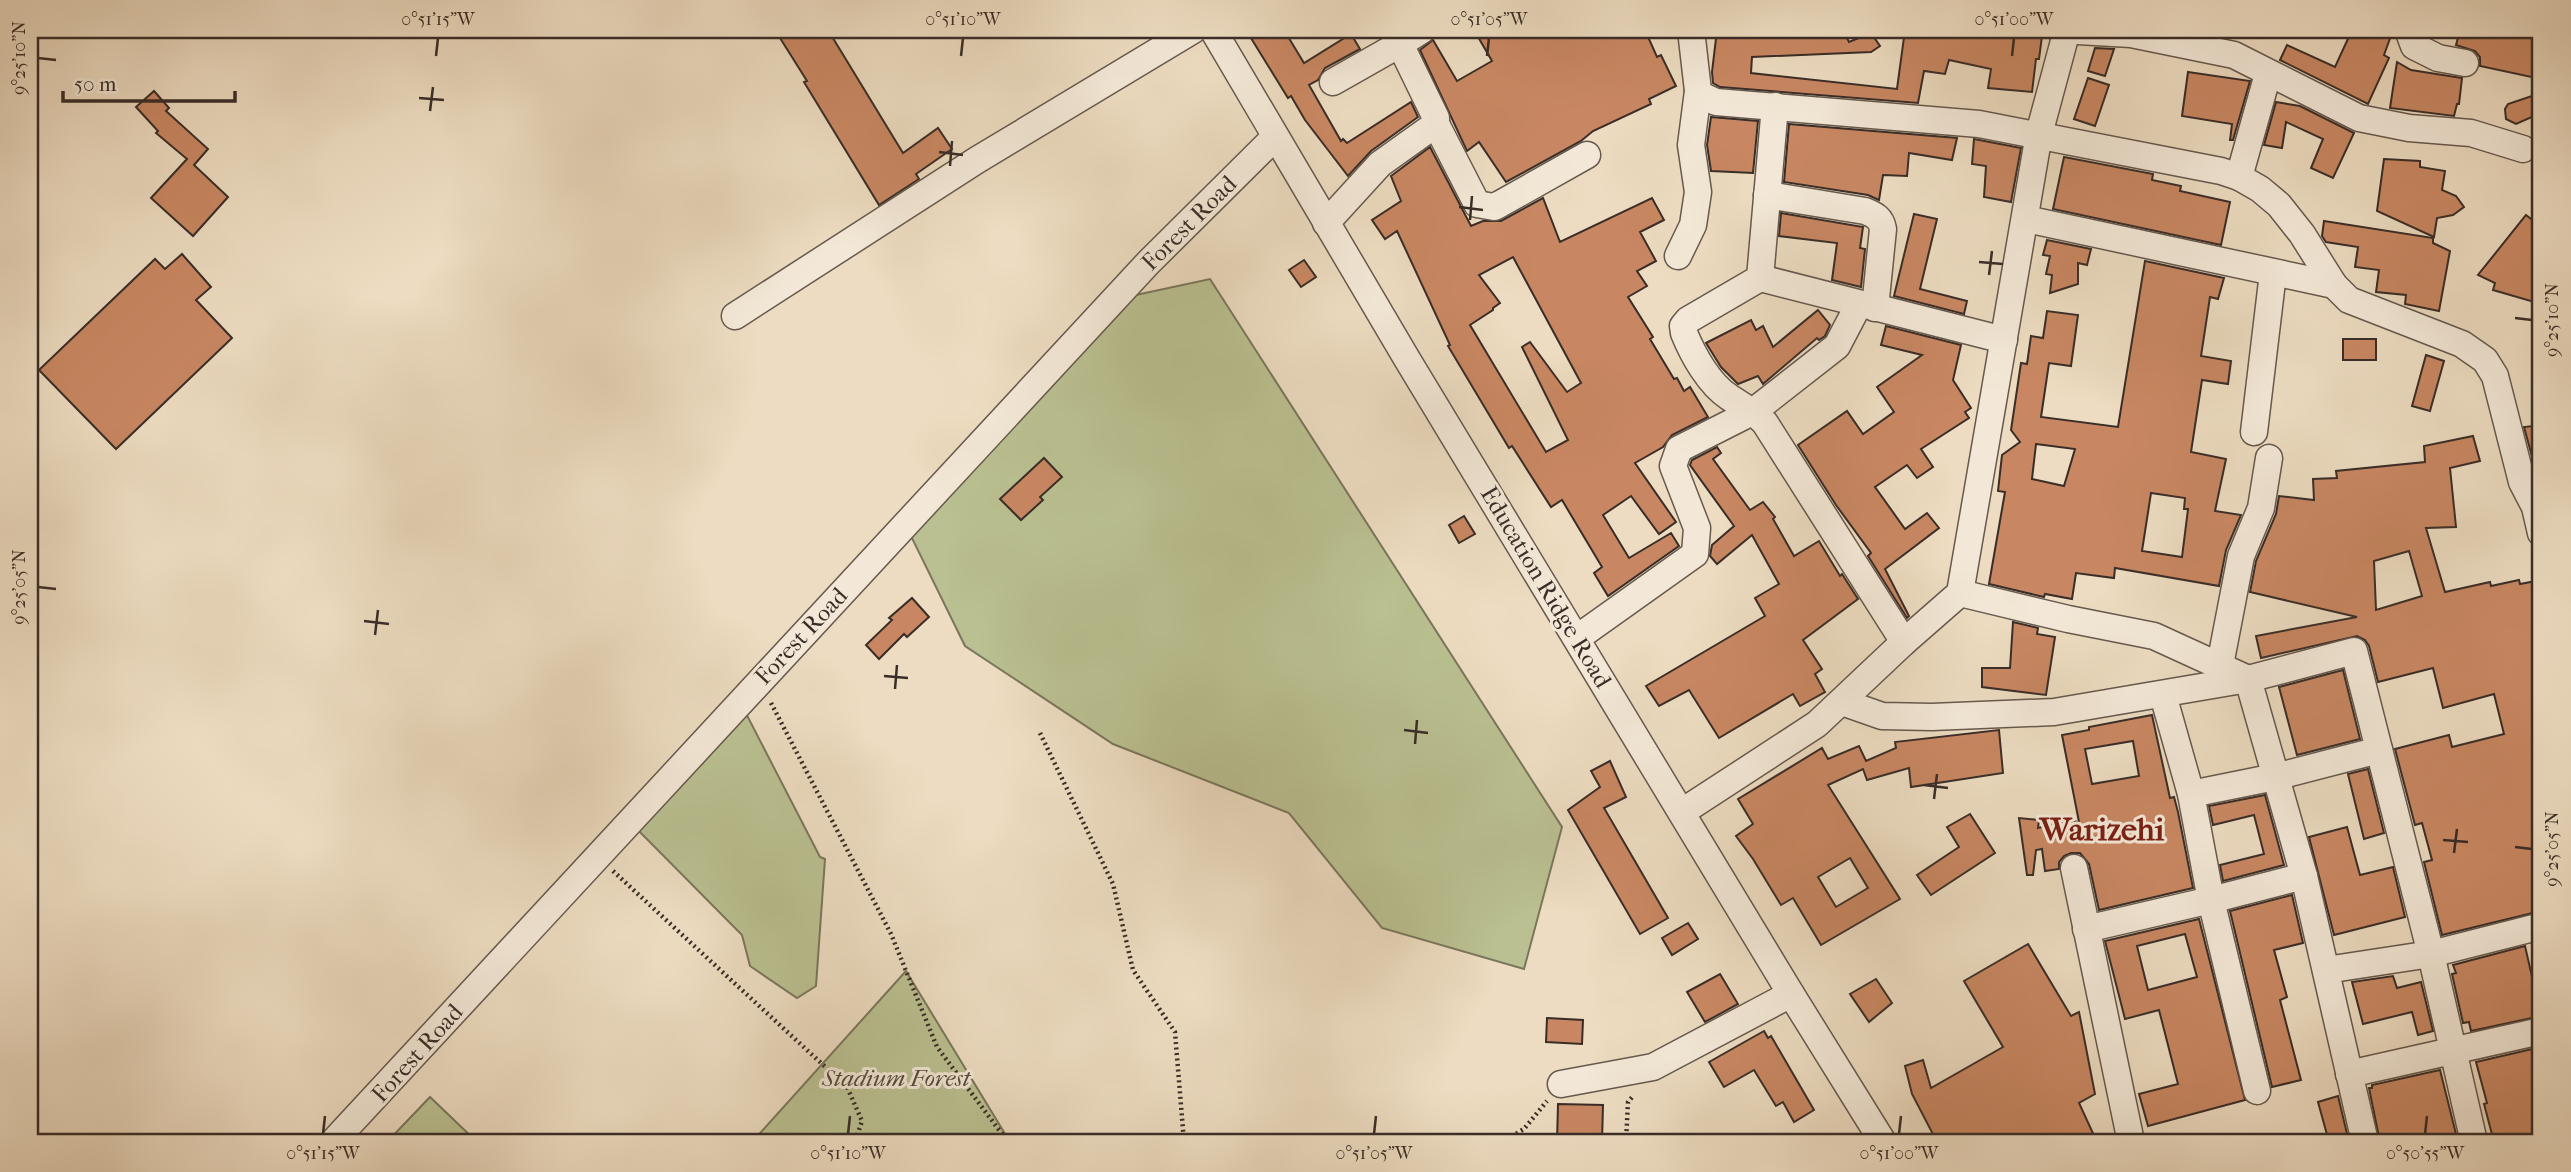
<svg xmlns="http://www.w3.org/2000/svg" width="2571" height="1172" font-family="'IM FELL French Canon',serif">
  <rect width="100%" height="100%" fill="#eddcc1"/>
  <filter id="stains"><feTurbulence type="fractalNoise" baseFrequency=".00286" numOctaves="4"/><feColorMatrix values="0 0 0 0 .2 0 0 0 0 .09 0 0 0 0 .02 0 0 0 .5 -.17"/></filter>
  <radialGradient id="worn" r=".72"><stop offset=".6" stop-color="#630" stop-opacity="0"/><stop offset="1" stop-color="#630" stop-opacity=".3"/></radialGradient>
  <g fill="#bac091" stroke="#7a765c" stroke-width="2">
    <polygon points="1210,279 1562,827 1524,969 1382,928 1289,813 1113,744 965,646 908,530 1122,298"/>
    <polygon points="736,694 820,857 825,859 816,986 797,998 750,966 742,935 622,814"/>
    <polygon points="906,971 1010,1142 752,1142"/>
    <polygon points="430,1097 477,1142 387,1142"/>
  </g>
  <g fill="#c88762" stroke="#392d28" stroke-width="2" fill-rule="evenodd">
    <polygon points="775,30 828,30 903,153 938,128 952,149 916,174 919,179 879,205 804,82 807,81"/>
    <polygon points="1246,30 1284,30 1304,63 1351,34 1360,49 1325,68 1318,80 1309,85 1341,141 1343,139 1347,143 1411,102 1418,117 1371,151 1348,176 1305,120 1291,96 1288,98"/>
    <polygon points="1474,30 1645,30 1657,57 1661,55 1676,86 1649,99 1651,104 1593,131 1581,141 1506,182 1479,142 1467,151 1420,50 1433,40 1457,81 1492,61"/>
    <polygon points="1717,30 1843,30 1849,42 1871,33 1880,46 1871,52 1752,57 1751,73 1897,89 1905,30 1969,30 2010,38 2011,30 2042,36 2039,59 2036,59 2032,92 1988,88 1991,69 1949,60 1945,74 1924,71 1918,103 1720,87 1713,83 1712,72"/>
    <polygon points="2352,30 2393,30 2384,55 2389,58 2368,104 2280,60 2287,45 2335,67"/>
    <polygon points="2460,30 2541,30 2541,79 2480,66 2480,57 2475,51 2456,45"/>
    <polygon points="2095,48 2114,49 2105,76 2088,71"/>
    <polygon points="2397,62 2411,70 2462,78 2459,104 2457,104 2454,116 2390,108"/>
    <polygon points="2188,72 2250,81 2233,140 2230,140 2232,124 2182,116"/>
    <polygon points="2088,78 2109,85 2095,126 2074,119"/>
    <polygon points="154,91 169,108 166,111 208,149 194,165 228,197 193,236 151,198 187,159 156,133 158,131 136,107"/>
    <polygon points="2541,93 2541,113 2516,124 2506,119 2505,109 2508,104"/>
    <polygon points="2276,102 2300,106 2354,133 2333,178 2311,168 2323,139 2286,122 2282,148 2264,145"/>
    <polygon points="1711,117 1758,121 1753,173 1711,171 1707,145"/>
    <polygon points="1789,124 1957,138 1952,160 1909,153 1907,176 1883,175 1879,200 1868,195 1784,182"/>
    <polygon points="1974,139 2021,148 2011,202 1984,197 1986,166 1972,164"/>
    <path d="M1430 147 1471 226 1483 221H1501L1543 198 1560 242 1652 198 1664 220 1640 232 1656 261 1637 271 1647 286 1628 297 1653 337 1650 339 1674 379 1677 378 1684 391 1690 387 1708 417 1672 435 1663 447 1635 463 1676 522 1659 534 1631 496 1603 515 1629 558 1671 533 1679 546 1608 596 1594 573 1602 567 1562 500 1551 507 1512 446 1509 448 1448 346 1450 345 1397 231 1385 239 1372 220 1401 201 1391 176ZM1513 257 1581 383 1567 392 1530 342 1522 347 1568 440 1546 452 1470 325 1493 310V308L1500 303 1479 275Z"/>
    <polygon points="2064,157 2153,174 2152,180 2181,186 2180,191 2230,202 2221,245 2053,209"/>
    <polygon points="2384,159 2420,161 2420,167 2445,171 2442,190 2456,196 2464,207 2453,215 2437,218 2434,237 2377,211"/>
    <polygon points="1781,213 1863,227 1860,248 1865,249 1861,287 1832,280 1837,243 1779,236"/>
    <polygon points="1914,214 1937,219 1920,289 1967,301 1964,314 1894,296"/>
    <polygon points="2526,215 2541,227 2541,304 2493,290 2495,283 2478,275"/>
    <polygon points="2324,221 2433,238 2433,243 2450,251 2439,311 2405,304 2406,295 2376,292 2379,270 2355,267 2358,247 2326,242 2322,236"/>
    <polygon points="2047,240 2091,249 2087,265 2078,263 2078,284 2050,293 2052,275 2046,274 2050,256 2043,255"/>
    <polygon points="182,254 211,287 196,300 232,338 116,449 39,370 155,259 165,269"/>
    <polygon points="1304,260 1316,277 1301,287 1289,270"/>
    <path d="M2145 261 2224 278 2218 299 2210 297 2201 356 2231 361 2228 384 2202 380 2191 452 2226 459 2215 511 2241 515 2226 550 2219 586 2115 568 2114 578 2076 573 2072 599 2045 594 2044 597 1989 584 2005 492 1998 491 2002 455 2020 442 2011 430 2021 363 2027 364 2031 336 2043 338 2047 311 2078 315 2071 366 2049 363 2041 417 2118 427ZM2036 444 2075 449 2064 486 2032 479ZM2151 493 2185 498 2184 509H2188L2182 557 2142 551Z"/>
    <polygon points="1818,310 1830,325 1825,336 1819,340 1817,338 1763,384 1758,376 1738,384 1721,367 1706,343 1751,320 1756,330 1763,326 1773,347"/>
    <polygon points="1886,326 1961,345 1953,380 1971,408 1965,412 1969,418 1921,449 1933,467 1917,478 1907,465 1875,487 1905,529 1927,513 1939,528 1885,569 1909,616 1907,618 1868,556 1871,553 1836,505 1798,445 1847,411 1863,434 1894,412 1877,387 1922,355 1881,345"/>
    <rect x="2343" y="339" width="33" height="21"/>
    <polygon points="2426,355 2444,361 2430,411 2412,406"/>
    <polygon points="2541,425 2541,470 2536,471 2524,427"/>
    <path d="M2473 436 2480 461 2450 468 2456 527 2426 528 2445 592 2490 582 2491 586 2519 580 2520 584 2541 580V911L2442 935 2424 862 2432 860 2422 823 2415 825 2395 749 2449 735 2452 747 2504 734 2494 694 2443 708 2433 668 2378 682 2369 646 2365 640 2357 636 2261 658 2256 636 2357 617 2250 592 2256 561 2276 514 2279 496 2314 500 2313 479 2337 478 2336 471 2425 462 2424 446ZM2409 551 2422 596 2376 610 2374 561Z"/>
    <polygon points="1717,447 1721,453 1713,459 1750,510 1763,502 1775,517 1773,519 1794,556 1819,541 1840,576 1842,574 1858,599 1803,640 1822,669 1815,674 1825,692 1800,706 1793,694 1719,738 1689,690 1659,706 1646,686 1765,616 1755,598 1779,584 1752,535 1717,564 1710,556 1712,545 1734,526 1690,465 1692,460"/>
    <polygon points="1044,458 1062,477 1040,497 1043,500 1021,520 1000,499"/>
    <polygon points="1464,516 1475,534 1459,543 1449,525"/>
    <polygon points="912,598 929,617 907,637 904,634 879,659 866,645 892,620 889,618"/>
    <polygon points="2013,622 2038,628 2037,634 2055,637 2046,695 1982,687 1982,668 2010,668"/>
    <polygon points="2343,670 2360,739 2297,755 2279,687"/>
    <path d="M2152 715 2170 798 2174 797 2178 812 2193 888 2099 910 2089 864 2080 853H2071L2064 856 2059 862V869L2045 871 2042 849 2036 850 2033 875H2027L2019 818 2039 820 2038 828 2067 821 2079 822 2062 735 2089 730V727ZM2133 741 2139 776 2092 784 2085 749Z"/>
    <path d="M1999 730 2003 773 1911 787 1909 768 1867 780 1863 769 1828 785 1900 899 1821 945 1793 898 1781 905 1753 859 1736 836 1753 824 1738 799 1822 748 1828 759 1859 746 1866 761 1896 748 1895 742ZM1850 858 1868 888 1836 907 1818 877Z"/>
    <polygon points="1610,761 1626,797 1604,808 1668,918 1640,934 1568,810 1600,787 1591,771"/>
    <polygon points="2368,769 2384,833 2364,839 2348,774"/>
    <polygon points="2265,795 2284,865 2223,881 2220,865 2264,854 2254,815 2213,825 2209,806"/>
    <polygon points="1970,814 1995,853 1931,895 1917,875 1959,847 1947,827"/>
    <polygon points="2347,827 2360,875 2393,867 2405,917 2334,935 2309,837"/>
    <polygon points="2292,895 2303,943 2274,950 2287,997 2280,1000 2301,1080 2272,1087 2230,911"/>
    <path d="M2199 919 2245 1100 2148 1126 2139 1094 2178 1084 2159 1010 2125 1019 2105 941ZM2185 934 2197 977 2148 990 2137 946Z"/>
    <polygon points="1688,923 1698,939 1672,955 1662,938"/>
    <polygon points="2028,944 2071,1016 2079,1012 2095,1094 2079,1103 2097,1142 1937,1142 1912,1094 1905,1066 1923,1060 1931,1088 2003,1047 1964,981"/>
    <polygon points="2525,946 2541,1016 2471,1031 2469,1022 2463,1023 2452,974 2456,973 2453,965"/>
    <polygon points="1720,974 1738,1004 1705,1022 1687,992"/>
    <polygon points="2393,976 2397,988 2421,982 2433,1031 2418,1035 2412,1012 2363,1024 2352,982"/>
    <polygon points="1876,979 1892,1003 1869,1022 1850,994"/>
    <polygon points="1547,1018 1583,1020 1582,1044 1546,1042"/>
    <polygon points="1764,1031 1768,1038 1771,1036 1814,1110 1794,1122 1783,1102 1776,1106 1754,1070 1724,1087 1709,1062"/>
    <polygon points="2541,1047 2541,1133 2507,1142 2494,1142 2484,1104 2487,1103 2476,1062"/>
    <polygon points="2440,1070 2458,1142 2380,1142 2369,1088 2372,1088 2372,1085"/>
    <polygon points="2338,1096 2349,1142 2329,1142 2318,1102"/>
    <polygon points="1558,1104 1603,1105 1602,1142 1557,1142"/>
  </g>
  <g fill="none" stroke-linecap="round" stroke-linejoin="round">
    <defs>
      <g id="minor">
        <polyline points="1213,30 1407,359 1791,994 1883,1142"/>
        <polyline points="1691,30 1698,91 1703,96 1716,102 1979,124 2221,171 2239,177 2260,189 2279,205 2302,234 2334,285 2349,300 2462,344 2485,360 2495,376 2522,482 2535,507 2541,533"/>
        <polyline points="2060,30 2131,34 2234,55 2359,118 2409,128 2471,133 2523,149"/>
        <polyline points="2408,30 2414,46 2438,58 2465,63"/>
        <polyline points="1400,44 1422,30"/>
        <path d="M1775 106 1760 278 1688 320 1683 326 1684 333C1693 355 1709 384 1729 397 1742 406 1754 411 1765 423L1904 642"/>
        <polyline points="1436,124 1477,204 1494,207 1500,204 1587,155"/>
        <polyline points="2239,177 2268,74"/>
        <path d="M1767 195 1865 211C1875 215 1881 218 1883 229L1875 308"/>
        <polyline points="2026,219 2334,285"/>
        <polyline points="1326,223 1380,164 1436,124 1436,118 1400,44 1333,82"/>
        <polyline points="1678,256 1693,225 1698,192 1691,145 1698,91"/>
        <polyline points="1760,278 2004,340"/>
        <polyline points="735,316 977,160 1193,30"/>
        <polyline points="2254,432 2273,273"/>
        <polyline points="1960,593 2068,619 2154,636 2248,679 2304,876 2365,1142"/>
        <polyline points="1577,638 1695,554 1697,528 1673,466 1679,449 1754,411 1837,346 1859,304"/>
        <polyline points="2220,665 2241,556 2261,508 2269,458"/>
        <polyline points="2163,695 2191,794 2211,900 2257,1091"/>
        <polyline points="1842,702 1882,716 1932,717 2054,712 2248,679 2354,651 2431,954 2474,1142"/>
        <polyline points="2191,794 2275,777 2379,750"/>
        <polyline points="1682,812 1817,724 1904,642 1960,593 2039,134 2067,30"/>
        <polyline points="2074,868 2131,1142"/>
        <polyline points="2086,929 2211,900 2304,876"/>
        <polyline points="2326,970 2431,954 2541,926"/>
        <polyline points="2349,1074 2541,1031"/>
        <polyline points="1561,1084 1653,1067 1791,994"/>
        <polyline points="333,1142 1149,262 1275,137"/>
      </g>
    </defs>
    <use href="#minor" stroke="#66594e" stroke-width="29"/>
    <g stroke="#392d28" stroke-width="4.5" stroke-dasharray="2 3.5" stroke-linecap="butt">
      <polyline points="771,703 891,934 937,1047 1008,1142"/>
      <polyline points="1040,733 1113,884 1133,970 1175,1032 1184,1142"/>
      <polyline points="613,871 847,1087 862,1121 855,1142"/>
      <polyline points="1502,1142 1524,1129 1547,1101"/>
      <polyline points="1626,1142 1628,1102 1633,1096"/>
      <polyline points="2527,1142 2541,1139"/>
    </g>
    <use href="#minor" stroke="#f3e8d7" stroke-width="26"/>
  </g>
  <path fill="none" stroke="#392d28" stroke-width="2.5" d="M436 56 438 38M961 56 963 38M1487 56 1489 38M2012 56 2014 38M38 58 56 60M419 98 444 100M430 111 433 87M939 152 963 155M950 166 952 141M1459 207 1483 210M1470 220 1472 196M1979 262 2003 264M1989 275 1992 251M2515 318 2532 320M38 587 56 589M364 621 389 624M375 635 378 610M884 676 908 678M895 689 897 665M1404 730 1428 733M1415 744 1417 720M1924 785 1948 788M1934 799 1937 774M2443 840 2468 842M2515 847 2532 849M2454 853 2457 829M323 1134 325 1116M848 1134 850 1116M1374 1134 1376 1116M1899 1134 1901 1116M2425 1134 2427 1116"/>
  <g text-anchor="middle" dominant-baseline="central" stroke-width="6" stroke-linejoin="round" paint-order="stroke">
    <g font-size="24" fill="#392d28" stroke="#f3e8d7">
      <text transform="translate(1189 223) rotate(-45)">Forest Road</text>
      <text transform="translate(1546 587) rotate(59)">Education Ridge Road</text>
      <text transform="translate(801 636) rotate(-47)">Forest Road</text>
      <text transform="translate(417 1053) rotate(-48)">Forest Road</text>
    </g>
    <g font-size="24" font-style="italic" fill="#534a3d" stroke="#f3e8d7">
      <text x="896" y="1078">Stadium Forest</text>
    </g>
    <g font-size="32" font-weight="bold" fill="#7a1f14" stroke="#f3e8d7">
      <text x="2102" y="829">Warizehi</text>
    </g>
  </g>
  <rect width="2571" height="1172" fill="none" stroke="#eddcc1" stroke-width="77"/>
  <path d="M63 91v10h172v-10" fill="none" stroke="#392d28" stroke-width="3.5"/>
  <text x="74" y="91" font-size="21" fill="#392d28" stroke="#f3e8d7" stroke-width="5" paint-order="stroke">50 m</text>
  <rect x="38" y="38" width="2494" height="1096" fill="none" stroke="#392d28" stroke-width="2.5"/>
  <g font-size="18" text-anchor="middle" fill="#392d28">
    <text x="438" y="25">0°51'15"W</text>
    <text x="963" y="25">0°51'10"W</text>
    <text x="1489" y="25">0°51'05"W</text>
    <text x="2014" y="25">0°51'00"W</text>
    <text transform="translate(19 58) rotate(-90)" y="6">9°25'10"N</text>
    <text transform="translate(2552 320) rotate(-90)" y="6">9°25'10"N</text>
    <text transform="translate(19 587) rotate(-90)" y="6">9°25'05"N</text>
    <text transform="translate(2552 849) rotate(-90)" y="6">9°25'05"N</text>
    <text x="323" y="1159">0°51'15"W</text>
    <text x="848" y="1159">0°51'10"W</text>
    <text x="1374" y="1159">0°51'05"W</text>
    <text x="1899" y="1159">0°51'00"W</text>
    <text x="2425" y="1159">0°50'55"W</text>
  </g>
  <rect width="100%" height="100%" filter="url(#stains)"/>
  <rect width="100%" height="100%" fill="url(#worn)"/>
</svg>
